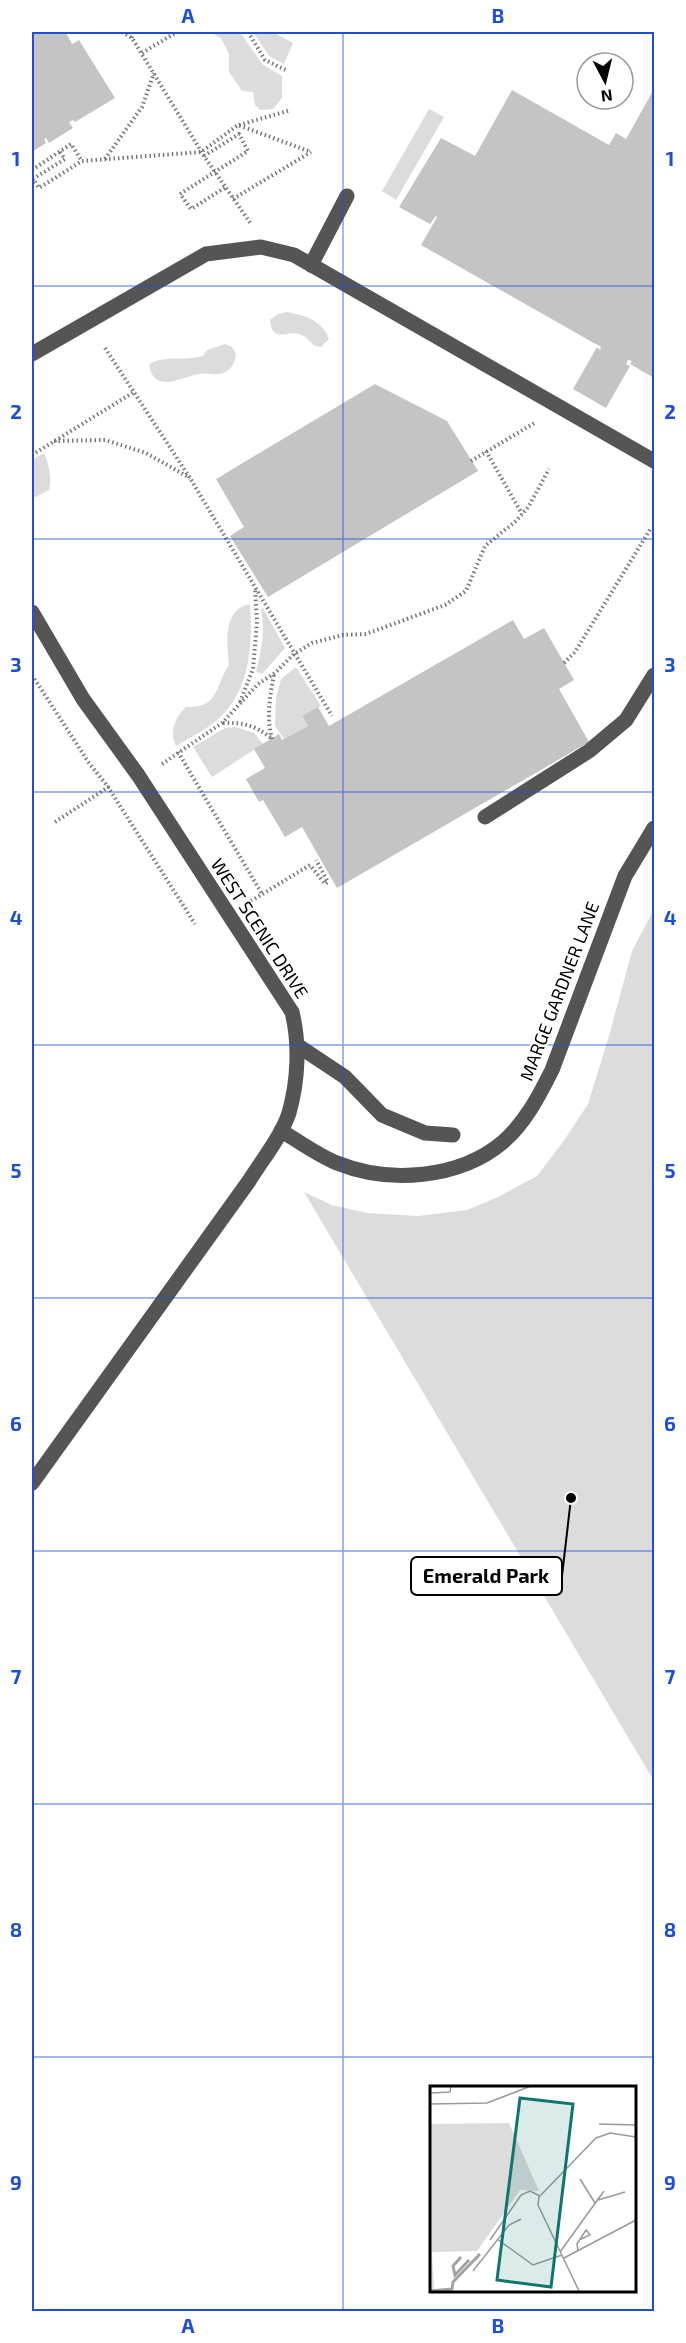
<svg xmlns="http://www.w3.org/2000/svg" width="686" height="2343" font-family="'Exo 2',sans-serif">
  <rect width="100%" height="100%" fill="#fff"/>
  <g fill="#dcdcdc">
    <polygon points="203,32 240,32 262,64 282,76 282,98 273,109 260,110 255,105 253,92 242,91 229,72 229,54 221,38 211,33"/>
    <polygon points="253,32 273,32 293,43 284,64 270,57"/>
    <polygon points="429,109 444,117 396,200 382,191"/>
    <path d="M286 312C304 315 322 320 329 339L321 347 315 346C310 342 306 336 299 334 287 330 272 344 270 320L278 314Z"/>
    <path d="M225 344 232 347 236 354C235 362 232 370 223 373 216 376 207 372 199 374 181 377 153 395 149 364 170 354 182 362 203 356L207 350Z"/>
    <path d="M44 453C49 464 52 478 49 490L36 497H32V460Z"/>
    <path d="M250 604C253 645 250 693 216 721 204 731 189 738 176 746 169 732 175 718 186 707 220 708 214 687 229 665 227 644 222 609 250 604Z"/>
    <path d="M263 608 285 648 262 674 256 671C262 649 265 632 261 609Z"/>
    <polygon points="296,667 321,706 302,716 308,726 284,739 275,726 276,698 281,679"/>
    <polygon points="236,727 254,733 263,744 212,777 193,747 225,728"/>
    <polygon points="654,909 654,1781 304,1192 332,1205 367,1213 418,1216 467,1210 496,1198 537,1176 563,1142 588,1104 609,1036 632,951"/>
  </g>
  <g fill="#c4c4c4">
    <polygon points="32,32 69,32 66,33 72,44 79,40 115,98 75,122 73,120 69,122 73,128 49,143 46,138 44,139 46,143 32,152"/>
    <polygon points="654,89 654,378 630,364 632,361 628,360 626,364 630,366 606,408 573,389 597,347 600,350 601,347 421,245 437,217 436,216 430,224 399,207 441,138 475,156 512,90 609,145 616,133 626,139"/>
    <polygon points="375,384 447,421 478,471 268,597 230,536 244,527 216,479"/>
    <polygon points="513,620 524,639 544,628 574,680 559,689 589,742 337,888 302,827 285,837 263,800 259,802 246,779 265,768 254,749 279,734 282,740 308,726 302,716 318,707 329,726"/>
  </g>
  <g fill="none" stroke-linecap="round" stroke-linejoin="round">
    <g stroke="#777" stroke-width="4" stroke-dasharray="1.5 3" stroke-linecap="butt">
      <polyline points="122,32 132,38 204,156 251,224"/>
      <polyline points="248,32 265,60 288,71"/>
      <polyline points="132,38 133,32"/>
      <polyline points="142,53 177,32"/>
      <polyline points="239,125 291,110"/>
      <polyline points="60,152 65,159 33,179 39,188 82,161 201,152 238,125 311,152"/>
      <polyline points="204,156 239,134 248,151 180,194 191,209 226,187"/>
      <polyline points="105,159 142,107 154,73"/>
      <polyline points="32,170 71,144 82,161"/>
      <polyline points="233,199 311,152"/>
      <polyline points="105,348 190,478 332,716"/>
      <polyline points="54,441 105,440 146,453 190,478"/>
      <polyline points="486,451 522,514"/>
      <polyline points="32,455 134,392"/>
      <polyline points="471,461 536,422"/>
      <polyline points="564,663 575,652 651,528"/>
      <polyline points="32,675 89,763 108,787 195,924"/>
      <polyline points="240,702 253,669 257,622 255,589"/>
      <path d="M223 723C243 722 256 726 271 738"/>
      <path d="M272 739C266 717 270 696 274 674"/>
      <polyline points="178,752 262,894"/>
      <polyline points="162,764 222,723 258,684 275,673 294,654 312,643 343,635 366,634 445,605 466,591 485,546 516,521 529,506 549,469"/>
      <polyline points="55,822 110,786"/>
      <polyline points="251,901 310,865 325,884 328,882 316,860"/>
    </g>
    <g stroke="#555" stroke-width="15">
      <polyline points="311,265 347,196"/>
      <polyline points="32,354 206,254 261,247 294,255 654,461"/>
      <path d="M32 612 83 699 138 775 292 1012C300 1044 298 1081 289 1113 281 1137 262 1160 249 1181L32 1483"/>
      <polyline points="485,817 589,751 626,720 654,675"/>
      <polyline points="297,1045 345,1077 382,1115 425,1133 453,1135"/>
      <path d="M281 1131C299 1141 317 1155 337 1163 389 1184 459 1179 503 1142 525 1123 539 1096 552 1070L625 876 654 828"/>
    </g>
  </g>
  <path fill="none" stroke="#1d4ed8" stroke-width="1.5" stroke-opacity="0.55" d="M343 32V2312M32 286H654M32 539H654M32 792H654M32 1045H654M32 1298H654M32 1551H654M32 1804H654M32 2057H654"/>
  <g text-anchor="middle" dominant-baseline="central" stroke-width="4.5" stroke-linejoin="round" paint-order="stroke">
    <g font-size="18" fill="#000" stroke="#fff">
      <text transform="translate(260 928) rotate(57)">WEST SCENIC DRIVE</text>
      <text transform="translate(559 991) rotate(-69)">MARGE GARDNER LANE</text>
    </g>
  </g>
  <g transform="translate(430 2086)">
    <rect width="206" height="206" fill="#fff"/>
    <path d="M79 37 109 105 90 104 47 165 2 166 4 203 10 205H0V38Z" fill="#dcdcdc"/>
    <path fill="none" stroke="#a3a3a3" stroke-width="3" d="M31 171 23 180 25 189 39 174M1 205 22 203 23 196 50 168"/>
    <path fill="none" stroke="#999" stroke-width="1.5" d="M0 7 20 6 21 0M0 18 57 17 101 0M169 38 206 39M150 93 165 117M168 114 195 106M67 153 103 179 132 169M60 154 91 109 100 105 110 110M148 165 147 158 156 144 158 146 160 149 149 154M130 166 174 105M134 172 206 134M43 185 79 139 91 133M149 205 108 119 109 111 166 52 180 47 206 51"/>
    <path fill="#0f766e" fill-opacity="0.15" stroke="#0f766e" stroke-width="3" d="M90 12 143 18 121 201 67 194Z"/>
    <rect width="206" height="206" fill="none" stroke="#000" stroke-width="3"/>
  </g>
  <path fill="none" stroke="#000" stroke-width="2" d="M571 1498L562 1576"/>
  <circle fill="#000" stroke="#fff" stroke-width="2" cx="571" cy="1498" r="6"/>
  <rect fill="#fff" stroke="#000" stroke-width="2" x="411" y="1557" width="151" height="38" rx="6"/>
  <g font-size="20" text-anchor="middle" font-weight="bold" fill="#000">
    <text x="486" y="1583">Emerald Park</text>
  </g>
  <rect width="686" height="2343" fill="none" stroke="#ffffff" stroke-width="66"/>
  <g transform="translate(605 81) rotate(173)"><circle r="28" fill="#ffffff" stroke="#999999" stroke-width="1.5"/>
  <path d="M0-4.5L10 22L0 15L-10 22Z" fill="#000000"/>
  <text y="-9" font-size="16" font-weight="bold" text-anchor="middle" fill="#000000">N</text>
  </g>
  <rect x="33" y="33" width="620" height="2277" fill="none" stroke="#1d4ed8" stroke-width="2"/>
  <g font-size="20" text-anchor="middle" font-weight="bold" fill="#1d4ed8">
    <text x="188" y="23">A</text>
    <text x="498" y="23">B</text>
    <text x="16" y="166">1</text>
    <text x="670" y="166">1</text>
    <text x="16" y="419">2</text>
    <text x="670" y="419">2</text>
    <text x="16" y="672">3</text>
    <text x="670" y="672">3</text>
    <text x="16" y="925">4</text>
    <text x="670" y="925">4</text>
    <text x="16" y="1178">5</text>
    <text x="670" y="1178">5</text>
    <text x="16" y="1431">6</text>
    <text x="670" y="1431">6</text>
    <text x="16" y="1684">7</text>
    <text x="670" y="1684">7</text>
    <text x="16" y="1937">8</text>
    <text x="670" y="1937">8</text>
    <text x="16" y="2190">9</text>
    <text x="670" y="2190">9</text>
    <text x="188" y="2333">A</text>
    <text x="498" y="2333">B</text>
  </g>
</svg>
